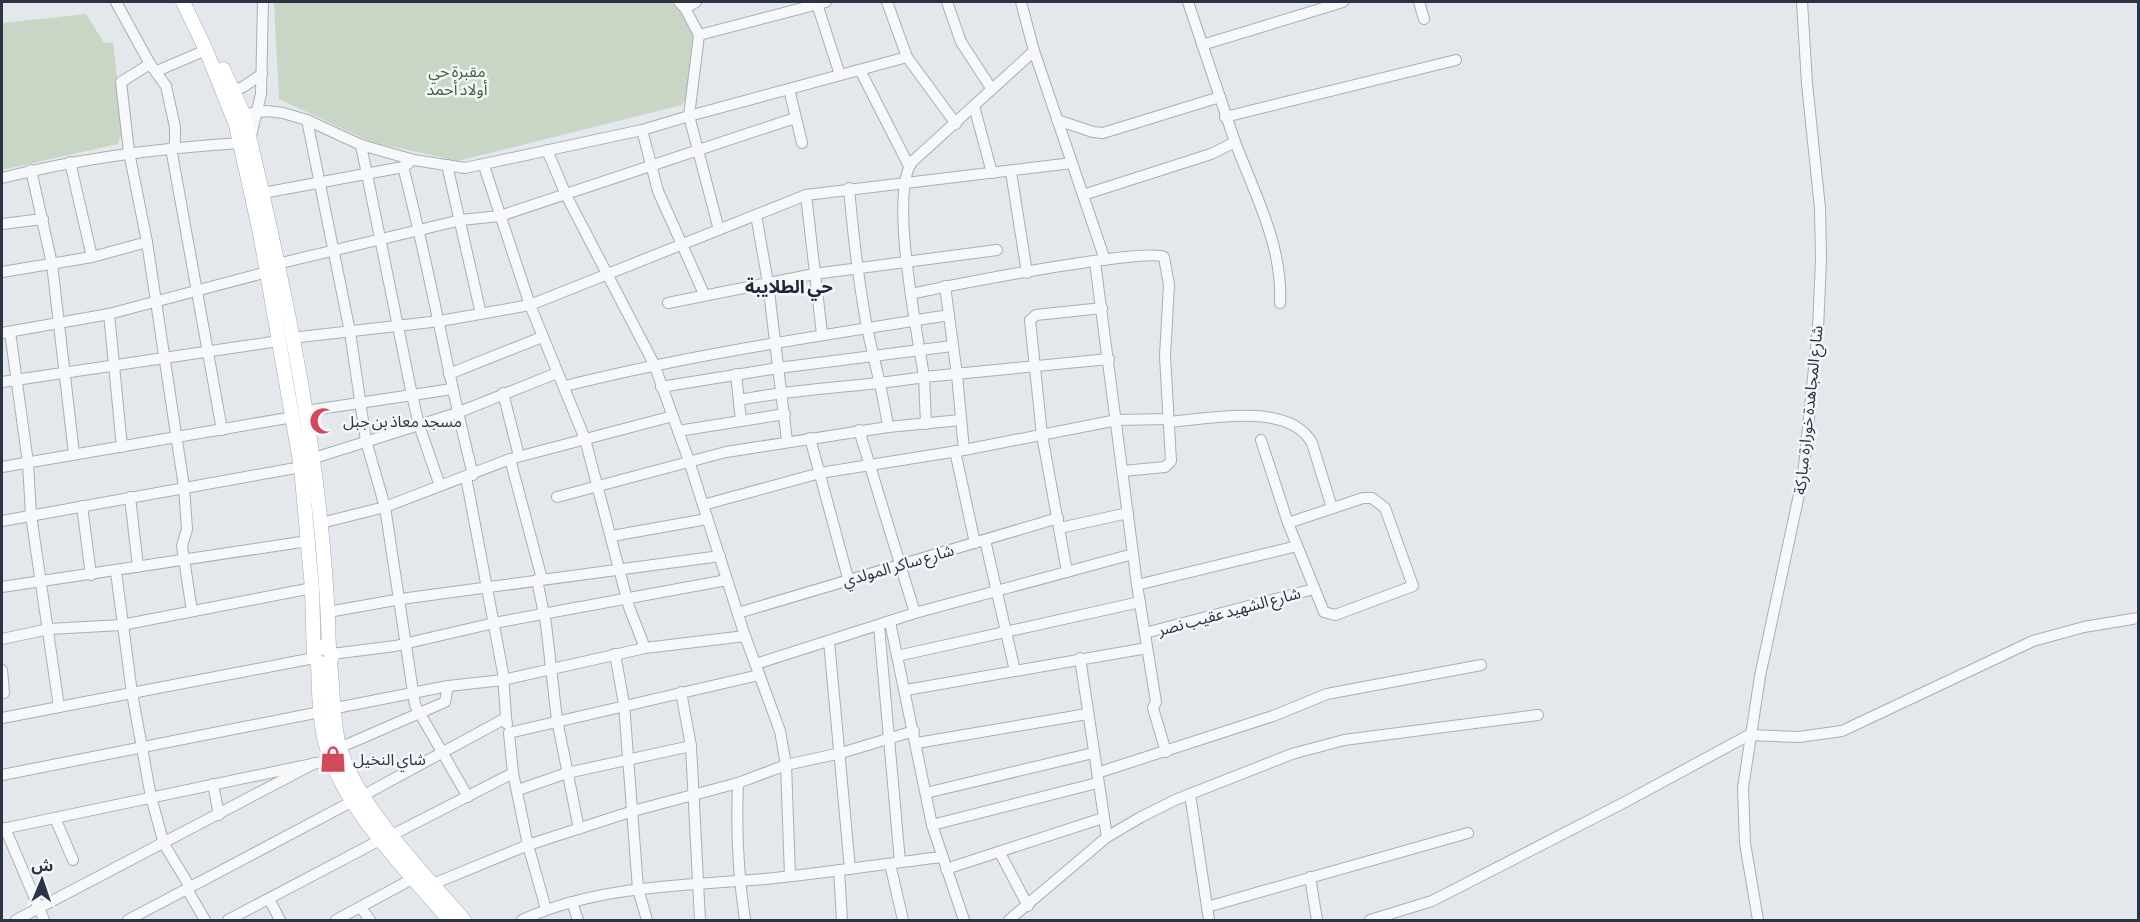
<svg xmlns="http://www.w3.org/2000/svg" width="2140" height="922" font-family="'Asap Condensed','Noto Sans Arabic',sans-serif">
  <rect width="100%" height="100%" fill="#e4e7ec"/>
  <g fill="#c9d6c5">
    <polygon points="274,2 683,2 702,27 691,90 682,105 458,161 371,142 279,99"/>
    <polygon points="86,14 104,43 113,42 123,130 118,144 2,170 2,23"/>
  </g>
  <g fill="none" stroke-linecap="round" stroke-linejoin="round">
    <defs>
      <g id="minor">
        <polyline points="116,2 150,64 166,86 175,127 175,147"/>
        <polyline points="887,2 907,57 956,124"/>
        <polyline points="947,2 961,42 991,88"/>
        <polyline points="1419,2 1424,19"/>
        <polyline points="817,4 840,75"/>
        <polyline points="685,8 696,2"/>
        <polyline points="699,35 826,2"/>
        <polyline points="1202,45 1343,2"/>
        <polyline points="1034,51 1105,260"/>
        <polyline points="150,64 121,82 129,152 147,242 184,487 187,529 182,546 192,611"/>
        <polyline points="860,70 909,166"/>
        <polyline points="157,71 206,50"/>
        <polyline points="789,89 802,143"/>
        <polyline points="226,93 243,87 262,74"/>
        <polyline points="974,106 992,173"/>
        <polyline points="238,115 267,111 283,113 307,120 361,145 414,160 465,168 642,130 689,116 699,35 685,8 679,2"/>
        <polyline points="1225,117 1456,60"/>
        <polyline points="307,120 350,332 366,441 385,507 415,705 468,797"/>
        <polyline points="1057,120 1093,132 1103,133 1220,97"/>
        <polyline points="642,130 658,191 704,294"/>
        <polyline points="250,140 261,94 263,2"/>
        <path d="M1235 142C1255 194 1283 247 1280 303"/>
        <polyline points="361,145 412,395 419,425 440,486"/>
        <polyline points="171,148 222,430"/>
        <polyline points="547,150 566,195 654,364 689,461 745,636 780,731 786,765 790,876"/>
        <polyline points="70,162 92,257"/>
        <polyline points="447,165 481,314"/>
        <polyline points="484,166 530,305 585,439 629,607 645,648"/>
        <path d="M403 167C430 269 447 373 473 475"/>
        <polyline points="31,170 52,264 74,454"/>
        <polyline points="1011,172 1027,273"/>
        <path d="M2 178C81 158 159 148 241 143"/>
        <polyline points="263,193 403,167 409,163"/>
        <polyline points="806,195 822,334"/>
        <polyline points="1083,195 1211,154 1235,142 1188,2"/>
        <polyline points="756,215 768,283 787,441"/>
        <polyline points="2,224 43,219"/>
        <polyline points="719,230 689,116 907,57"/>
        <polyline points="1095,262 1137,585 1156,702 1153,708 1166,752"/>
        <polyline points="277,264 461,220 500,216 795,118"/>
        <polyline points="2,272 92,257 147,242"/>
        <polyline points="945,286 957,375 964,450"/>
        <path d="M912 294C944 286 1147 247 1164 257L1169 285 1165 356 1171 461 1165 467 1123 471"/>
        <polyline points="668,303 814,274 997,250"/>
        <polyline points="109,314 122,447"/>
        <polyline points="10,332 28,463 31,515 59,707"/>
        <polyline points="2,333 109,314 267,272"/>
        <polyline points="291,338 440,321 530,305 806,195 1072,163"/>
        <polyline points="449,374 542,337"/>
        <polyline points="736,374 741,421"/>
        <polyline points="2,382 279,341"/>
        <path d="M565 386C692 354 820 336 949 315"/>
        <polyline points="661,387 778,368 952,346"/>
        <polyline points="503,393 519,456"/>
        <path d="M739 400C800 388 862 387 924 377 918 336 888 190 913 161L1034 51 1021 2"/>
        <polyline points="306,411 452,389"/>
        <path d="M1168 422C1208 419 1289 401 1312 443L1332 508"/>
        <polyline points="926,424 924,377 1109,359"/>
        <polyline points="888,427 961,420"/>
        <polyline points="859,430 915,613"/>
        <polyline points="678,431 785,414"/>
        <polyline points="810,438 848,578"/>
        <polyline points="1261,440 1288,523 1324,612 1335,615 1413,586 1385,508 1372,498 1363,498 1288,523"/>
        <polyline points="955,451 975,543"/>
        <polyline points="311,459 457,413 557,373"/>
        <polyline points="510,459 542,579"/>
        <polyline points="2,467 293,417"/>
        <polyline points="466,477 503,673 506,718"/>
        <polyline points="130,497 138,567"/>
        <path d="M557 497 726 452 888 427C883 391 873 358 866 322 858 278 853 233 849 188"/>
        <polyline points="703,505 820,473 964,450 1117,420 1168,419"/>
        <polyline points="82,506 91,575"/>
        <polyline points="2,521 301,467"/>
        <polyline points="321,523 385,507 510,459 673,416"/>
        <polyline points="1060,528 1128,513"/>
        <polyline points="612,536 707,519"/>
        <polyline points="985,540 1015,671"/>
        <polyline points="116,572 132,693 151,797 164,844 190,887"/>
        <polyline points="1067,572 1042,435 1030,320 1036,315 1102,308"/>
        <polyline points="537,580 546,624 557,720 579,829"/>
        <polyline points="1137,585 1297,546"/>
        <polyline points="2,587 308,541"/>
        <polyline points="328,612 401,599 720,556"/>
        <polyline points="738,613 1058,518"/>
        <polyline points="890,622 932,825 964,920"/>
        <polyline points="879,626 900,862"/>
        <polyline points="1145,633 1314,589"/>
        <polyline points="2,639 49,629 122,625 312,588"/>
        <polyline points="829,641 850,869"/>
        <polyline points="332,654 395,646 494,623 727,580"/>
        <polyline points="615,654 624,704 638,889 647,920"/>
        <polyline points="897,656 1140,602"/>
        <polyline points="1080,658 1107,837"/>
        <polyline points="756,664 915,613 1133,554"/>
        <polyline points="2,670 4,693"/>
        <polyline points="906,690 1147,648"/>
        <polyline points="681,692 691,746"/>
        <polyline points="336,708 448,686 503,680 645,648 745,636"/>
        <polyline points="2,718 314,658"/>
        <polyline points="917,743 1087,714"/>
        <polyline points="339,748 445,702 448,686"/>
        <polyline points="1097,773 1273,716 1327,694 1481,665"/>
        <polyline points="2,775 320,712"/>
        <path d="M738 783C736 830 738 874 745 920"/>
        <polyline points="213,784 219,815"/>
        <polyline points="518,790 567,773 691,746 700,920"/>
        <polyline points="926,793 1093,753"/>
        <polyline points="1190,794 1209,920"/>
        <polyline points="364,795 506,718 507,724"/>
        <polyline points="55,818 73,860"/>
        <polyline points="932,825 1097,783"/>
        <polyline points="5,828 44,920"/>
        <polyline points="2,829 331,760"/>
        <polyline points="392,835 513,773"/>
        <polyline points="1000,853 1028,906"/>
        <polyline points="890,864 903,920"/>
        <polyline points="946,869 1103,818"/>
        <polyline points="839,870 842,920"/>
        <polyline points="1310,877 1317,920"/>
        <polyline points="433,884 528,845 633,811 738,783 786,765 841,753 914,731"/>
        <polyline points="187,889 205,920"/>
        <polyline points="269,899 280,920"/>
        <polyline points="572,902 578,920"/>
        <polyline points="1207,907 1468,833"/>
        <polyline points="361,908 370,920"/>
        <polyline points="546,909 528,845 513,773 509,733 759,675"/>
        <polyline points="16,920 315,763"/>
        <polyline points="128,920 353,801"/>
        <polyline points="228,920 382,839"/>
        <polyline points="336,920 414,878"/>
        <path d="M522 920C598 885 684 886 765 879 824 873 883 864 942 857"/>
        <polyline points="1009,920 1107,837 1141,817 1175,800 1292,754 1344,740 1538,715"/>
        <polyline points="1370,920 1432,901 1627,801 1749,735 1799,737 1842,731 2033,641 2084,627 2138,618"/>
        <polyline points="1758,920 1745,843 1743,788 1760,676 1803,476 1818,329 1821,259 1820,208 1807,84 1802,2"/>
      </g>
      <g id="major">
        <polyline points="183,2 206,50 236,125 260,233 301,467 312,588 314,658 321,665 330,662 332,656 329,649 321,647 315,651"/>
        <path d="M223 69 243 113 250 140C289 307 325 478 329 649"/>
        <path d="M330 662C333 686 333 729 340 749 359 808 424 874 464 920"/>
        <path d="M318 663C319 689 319 716 325 741 341 807 407 869 449 920"/>
      </g>
    </defs>
    <use href="#minor" stroke="#a9aeb7" stroke-width="12"/>
    <use href="#major" stroke="#a3abb8" stroke-width="15"/>
    <use href="#minor" stroke="#f7f8fa" stroke-width="10"/>
    <use href="#major" stroke="#fff" stroke-width="14"/>
  </g>
  <defs>
    <symbol id="mosque-bare" viewBox="-9 -9 18 18"><path d="M3.5-4.9A6 6 0 1 0 3.5 4.9A5 5 0 1 1 3.5-4.9Z" fill="#d1495b" stroke="#f4f6f9" stroke-width="2.5" paint-order="stroke"/></symbol>
    <symbol id="shop-bare" viewBox="-9 -9 18 18"><path d="M-5-2.5h2.3a2.7 3.5 0 0 1 5.4 0H5L5.5 6h-11ZM-1.5-2.5h3a1.5 2.3 0 0 0-3 0Z" fill="#d1495b" stroke="#f4f6f9" stroke-width="2.5" paint-order="stroke"/></symbol>
  </defs>
  <g fill-rule="evenodd">
    <use href="#mosque-bare" x="304" y="402" width="38" height="38"/>
    <use href="#shop-bare" x="314" y="740" width="38" height="38"/>
  </g>
  <g text-anchor="middle" dominant-baseline="central" stroke-width="5" stroke-linejoin="round" paint-order="stroke">
    <g font-size="16" fill="#3f6138" stroke="#f4f6f9">
      <text x="457" y="71">مقبرة حي<tspan x="457" dy="18">أولاد أحمد</tspan></text>
    </g>
    <g font-size="16" fill="#2b3445" stroke="#f4f6f9">
      <text transform="translate(1808 410) rotate(-84)">شارع المجاهدة خورارة مباركة</text>
      <text transform="translate(898 565) rotate(-16)">شارع ساكر المولدي</text>
      <text transform="translate(1229 611) rotate(-15)">شارع الشهيد عقيب نصر</text>
    </g>
    <g font-size="16" fill="#2b3445" stroke="#f4f6f9" text-anchor="start">
      <text x="343" y="421">مسجد معاذ بن جبل</text>
      <text x="353" y="759">شاي النخيل</text>
    </g>
    <g font-size="18" font-weight="bold" fill="#1d2536" stroke="#f4f6f9">
      <text x="789" y="286">حي الطلايبة</text>
    </g>
  </g>
  <rect width="2140" height="922" fill="none" stroke="#2b3445" stroke-width="6"/>
  <g transform="translate(42 880) rotate(2)" stroke="#f4f6f9" stroke-width="4.5" paint-order="stroke">
  <path d="M0-4.5L10 22L0 15L-10 22Z" fill="#2b3445"/>
  <text y="-9" font-size="16" font-weight="bold" text-anchor="middle" fill="#2b3445">ش</text>
  </g>
</svg>
